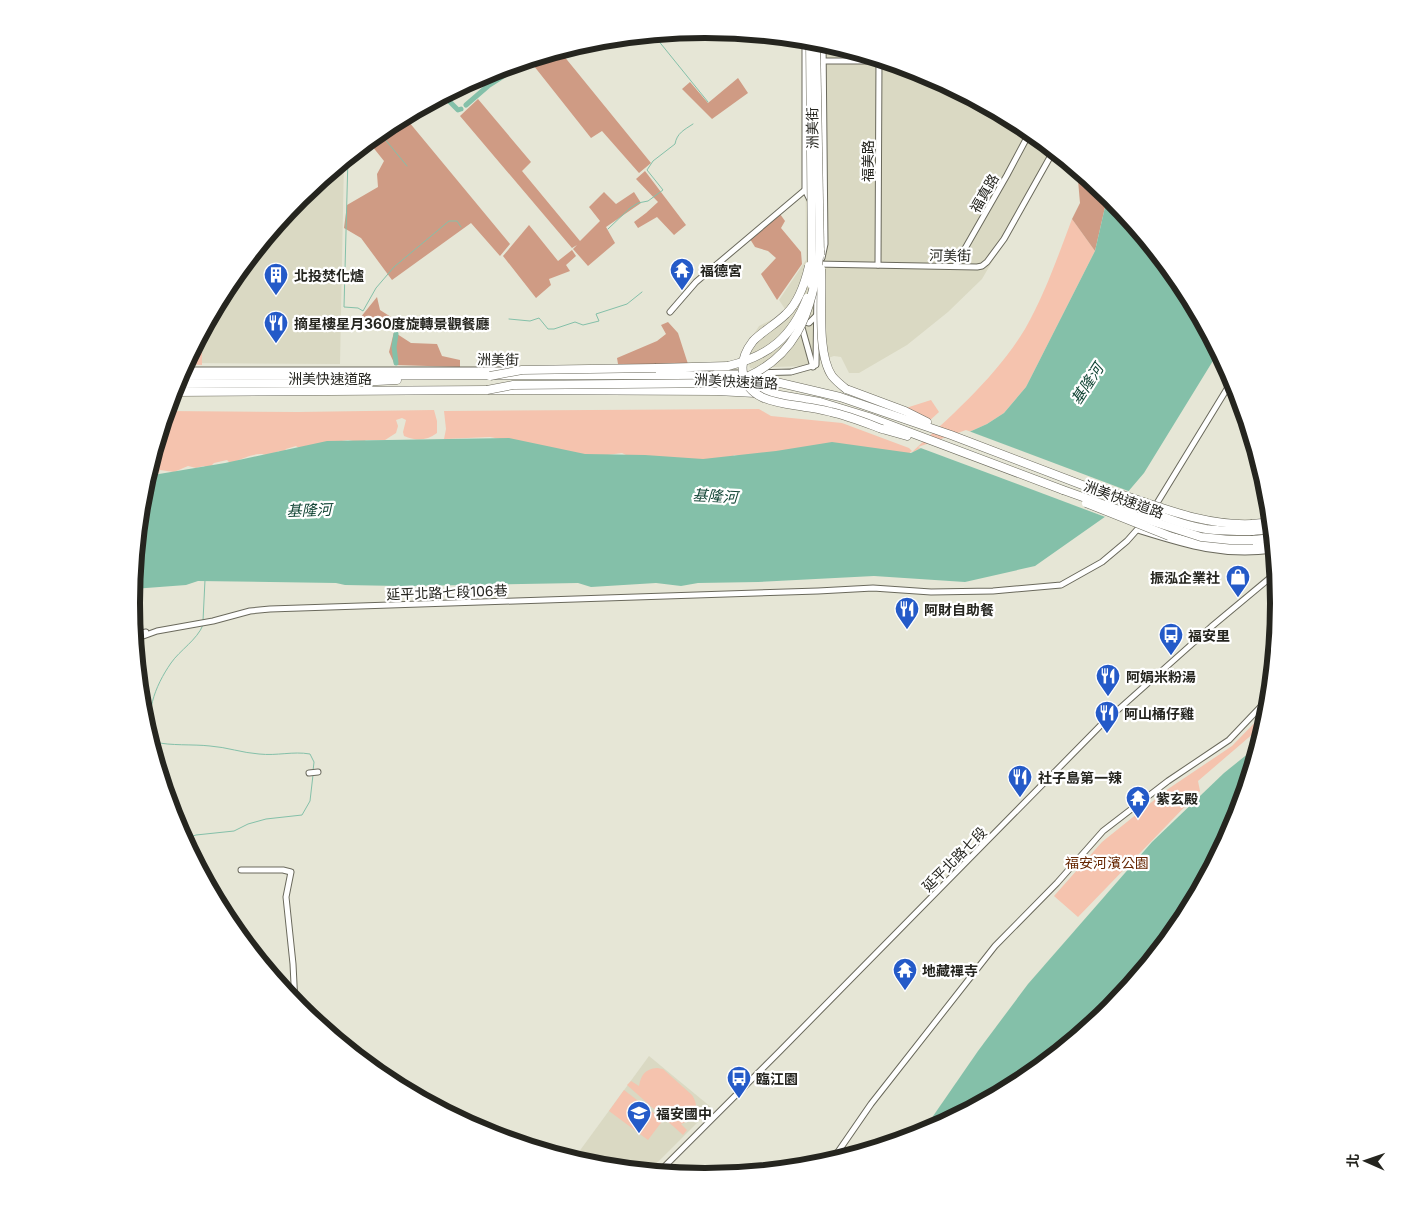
<svg xmlns="http://www.w3.org/2000/svg" width="1411" height="1206" font-family="Inter,'Noto Sans TC',sans-serif">
  <rect width="100%" height="100%" fill="#e6e6d6"/>
  <g fill="#dad9c3">
    <polygon points="818,40 926,73 1025,126 1056,152 982,279 948,312 907,345 859,373 849,373 841,357 834,356 803,366 750,368 745,348 759,326 787,312 779,300 806,260 805,69"/>
    <polygon points="344,160 340,364 186,363 228,284 300,197"/>
    <polygon points="649,1056 712,1108 648,1172 593,1166 573,1160"/>
  </g>
  <g fill="#f5c3ae">
    <path d="M1072 219 1095 251 1026 387 1004 413 987 424 958 437 923 447 911 453C952 415 996 377 1025 329 1045 294 1058 256 1072 219Z"/>
    <polygon points="200,336 202,338 202,365 185,364"/>
    <polygon points="931,400 939,412 928,422 906,408"/>
    <polygon points="759,409 771,416 842,423 909,448 912,451 907,455 759,453 747,457 734,455 730,461 630,457 622,453 593,457 490,437 444,439 446,429 444,411"/>
    <path d="M434 410 437 421V433C426 441 416 441 404 436L403 432 406 420 402 418 396 420 398 426 396 433 385 440H366L362 443 348 440 299 448 296 446 286 449 284 453 281 454 279 451 268 456C256 450 242 460 230 463L227 460 214 463 209 468H206L204 466 196 468 188 466 174 472 160 470 158 474H153L151 472 148 474 166 411 298 412Z"/>
    <polygon points="1269,708 1265,727 1262,726 1198,781 1200,791 1078,917 1054,896 1102,842 1168,789 1232,746"/>
    <path d="M657 1068 663 1069 692 1095C700 1107 696 1119 681 1124L687 1130 683 1135 627 1085 631 1081 639 1086C641 1075 645 1069 657 1068Z"/>
    <polygon points="624,1090 663,1120 648,1140 609,1111"/>
  </g>
  <g fill="#cf9b84">
    <polygon points="559,50 651,163 639,173 602,131 591,138 530,61 534,58"/>
    <polygon points="738,78 748,93 712,119 682,89 690,82 708,103"/>
    <polygon points="478,99 531,162 522,171 580,241 600,221 589,207 604,192 616,204 634,192 641,203 606,227 615,243 588,266 573,249 577,245 572,248 460,116"/>
    <polygon points="404,116 510,244 500,256 471,223 392,280 361,238 344,228 347,205 378,187 377,174 384,161 368,141 387,125"/>
    <polygon points="645,171 686,225 674,235 657,217 638,228 634,222 646,213 658,202 636,179"/>
    <polygon points="1080,171 1108,194 1095,251 1072,219 1080,203 1078,180"/>
    <polygon points="780,214 785,221 781,228 801,252 802,264 777,300 761,274 776,258 768,251 755,247 750,239"/>
    <polygon points="529,225 558,261 572,250 576,256 566,265 570,271 549,279 551,285 536,298 503,256"/>
    <polygon points="377,297 380,310 391,317 386,329 360,318"/>
    <polygon points="668,322 678,333 688,364 618,364 617,358 657,341 666,334 661,325"/>
    <polygon points="394,332 411,343 437,344 442,356 460,360 460,367 395,365 389,352"/>
  </g>
  <g fill="#84c0a9">
    <polygon points="1108,194 1183,284 1219,351 1144,473 1109,514 1035,566 965,582 874,576 758,582 698,583 681,586 656,583 591,587 578,583 412,586 406,589 400,586 345,585 336,583 198,581 186,585 133,589 142,491 147,476 225,463 327,441 509,438 585,454 645,455 703,459 776,451 832,442 911,453 923,447 958,437 987,424 1004,413 1026,387 1095,251"/>
    <polygon points="1260,744 1236,823 1183,922 1111,1009 1024,1081 920,1135 978,1051 1028,984 1152,842 1224,773"/>
  </g>
  <polygon fill="#e6e6d6" points="966,430 1131,492 1108,518 918,447"/>
  <g fill="none" stroke-linecap="round" stroke-linejoin="round">
    <g stroke="#84c0a9" stroke-width="1">
      <polyline points="653,34 708,102"/>
      <polyline points="379,132 407,166"/>
      <polyline points="348,157 344,307 358,308 363,311 376,288 394,267 449,221 457,221 461,227"/>
      <path d="M608 229 630 208 638 203 648 201 663 190 647 170 653 161 675 144C677 133 684 130 693 124"/>
      <polyline points="509,319 530,321 539,318 548,329 554,329 575,322 583,325 599,321 596,314 627,304 642,292"/>
      <polyline points="203,621 205,580"/>
      <path d="M203 625C197 640 180 650 171 663 155 686 143 716 155 742 171 746 192 744 210 746 226 747 243 753 259 754 277 756 293 751 310 754L314 762 313 771"/>
      <polyline points="184,839 196,835 234,831 248,824 266,819 302,815 310,801 313,775"/>
    </g>
    <g stroke="#84c0a9" stroke-width="5">
      <polyline points="443,95 458,110 461,109"/>
      <polyline points="466,105 488,86 528,60"/>
      <polyline points="396,334 394,347 396,363"/>
    </g>
    <defs>
      <g id="minor">
        <polyline points="805,39 805,190 810,200"/>
        <polyline points="822,61 889,61"/>
        <polyline points="822,258 825,244 823,41"/>
        <polyline points="815,264 977,267 982,266 987,262 1004,239 1054,150"/>
        <polyline points="878,265 879,58"/>
        <polyline points="955,266 1007,175 1031,130"/>
        <polyline points="670,312 696,282 805,190"/>
        <polyline points="801,321 809,323 816,316"/>
        <polyline points="801,324 813,367"/>
        <polyline points="182,370 507,370"/>
        <polyline points="715,373 744,373"/>
        <polyline points="755,373 791,372 816,365 817,284"/>
        <polyline points="1154,508 1233,379"/>
        <path d="M1138 530C1186 545 1223 557 1274 550"/>
        <polyline points="134,635 146,632"/>
        <polyline points="135,639 157,631 213,621 250,611 270,609 818,591 873,588 931,592 993,591 1061,585 1102,562 1127,541 1143,523"/>
        <polyline points="309,773 318,772"/>
        <polyline points="241,870 283,870 291,872 286,897 293,964 295,1004"/>
        <polyline points="831,1162 871,1104 995,946 1057,883 1103,831 1168,781 1229,740 1270,697"/>
        <polyline points="658,1173 780,1051 1101,725 1211,627 1277,572"/>
      </g>
      <g id="highway">
        <polyline points="656,368 728,366"/>
        <polyline points="179,376 685,375 737,377 776,382 840,397 951,435 1106,494"/>
        <polyline points="175,384 337,383 397,380"/>
        <polyline points="846,389 905,411 927,422"/>
        <polyline points="172,392 487,390 717,391 774,394 820,402 869,417 1063,490"/>
        <polyline points="882,429 907,436"/>
        <polyline points="1252,524 1272,522"/>
        <polyline points="1252,531 1272,529"/>
        <path d="M1169 536C1204 547 1238 549 1274 546"/>
        <polyline points="1253,540 1273,538"/>
      </g>
    </defs>
    <use href="#minor" stroke="#6a695c" stroke-width="7"/>
    <use href="#highway" stroke="#6a695c" stroke-width="9"/>
    <use href="#minor" stroke="#fff" stroke-width="5"/>
    <use href="#highway" stroke="#fff" stroke-width="8"/>
    <defs>
      <g id="highway-bridge">
        <polyline points="810,39 812,263 811,284"/>
        <polyline points="816,40 820,255"/>
        <path d="M809 266C805 283 799 302 786 314 776 324 763 331 753 341 746 350 741 361 743 373 748 402 782 403 805 407 814 408 823 410 831 412 849 416 866 423 882 429"/>
        <path d="M821 269C823 297 816 353 832 376 836 381 841 385 846 389"/>
        <path d="M728 366C769 356 792 337 807 298"/>
        <polyline points="490,376 522,370 656,368"/>
        <path d="M487 390 513 385 730 383C797 363 812 313 820 250"/>
        <polyline points="1063,490 1136,516 1201,537 1230,540 1253,540"/>
        <path d="M1106 494C1138 506 1172 523 1206 529 1221 531 1237 531 1252 531"/>
        <path d="M1116 494 1123 495C1165 509 1207 526 1252 524"/>
        <polyline points="1086,503 1169,536"/>
      </g>
    </defs>
    <use href="#highway-bridge" stroke="#6a695c" stroke-width="9" stroke-linecap="butt"/>
    <use href="#highway-bridge" stroke="#fff" stroke-width="8"/>
  </g>
  <defs>
    <symbol id="temple-pin" viewBox="-11 -11 22 30"><path d="M0 17L-7.5 6A9.5 9.5 0 1 1 7.5 6Z" fill="#245ac8" stroke="#fff"/><path d="M0-6L5-2H3V0L6.5 2.5H4V6H1.5V3h-3V6H-4V2.5H-6.5L-3 0V-2H-5Z" fill="#fff"/></symbol>
    <symbol id="building-pin" viewBox="-11 -11 22 30"><path d="M0 17L-7.5 6A9.5 9.5 0 1 1 7.5 6Z" fill="#245ac8" stroke="#fff"/><path d="M-4-6H4V6H1V3H-1V6H-4ZM-2.5-4.3h1.7v1.8h-1.7ZM.8-4.3h1.7v1.8H.8ZM-2.5-1h1.7V.8h-1.7ZM.8-1h1.7V.8H.8Z" fill="#fff"/></symbol>
    <symbol id="restaurant-pin" viewBox="-11 -11 22 30"><path d="M0 17L-7.5 6A9.5 9.5 0 1 1 7.5 6Z" fill="#245ac8" stroke="#fff"/><path d="M-5-6h1v4h1v-4h1v4h1v-4h1v5L-1.5 .5V6h-2V.5L-5-1ZM5-6V6H3V1.5H1.5Q1.5-4 5-6Z" fill="#fff"/></symbol>
    <symbol id="shop-pin" viewBox="-11 -11 22 30"><path d="M0 17L-7.5 6A9.5 9.5 0 1 1 7.5 6Z" fill="#245ac8" stroke="#fff"/><path d="M-5-2.5h2.3a2.7 3.5 0 0 1 5.4 0H5L5.5 6h-11ZM-1.5-2.5h3a1.5 2.3 0 0 0-3 0Z" fill="#fff"/></symbol>
    <symbol id="bus-pin" viewBox="-11 -11 22 30"><path d="M0 17L-7.5 6A9.5 9.5 0 1 1 7.5 6Z" fill="#245ac8" stroke="#fff"/><path d="M-5-6H5V4H4V6H2V4H-2V6H-4V4H-5ZM-3.5-4V0h7V-4ZM-3.5 1.2v1.5H-2V1.2ZM2 1.2v1.5H3.5V1.2Z" fill="#fff"/></symbol>
    <symbol id="school-pin" viewBox="-11 -11 22 30"><path d="M0 17L-7.5 6A9.5 9.5 0 1 1 7.5 6Z" fill="#245ac8" stroke="#fff"/><path d="M0-5L7-2L0 1L-7-2ZM-4 1L0 2.5L4 1V4Q0 6-4 4Z" fill="#fff"/></symbol>
  </defs>
  <g fill-rule="evenodd">
    <use href="#temple-pin" x="668" y="256" width="28" height="38"/>
    <use href="#building-pin" x="262" y="261" width="28" height="38"/>
    <use href="#restaurant-pin" x="262" y="309" width="28" height="38"/>
    <use href="#shop-pin" x="1224" y="563" width="28" height="38"/>
    <use href="#restaurant-pin" x="893" y="595" width="28" height="38"/>
    <use href="#bus-pin" x="1157" y="621" width="28" height="38"/>
    <use href="#restaurant-pin" x="1094" y="662" width="28" height="38"/>
    <use href="#restaurant-pin" x="1093" y="699" width="28" height="38"/>
    <use href="#restaurant-pin" x="1006" y="763" width="28" height="38"/>
    <use href="#temple-pin" x="1124" y="784" width="28" height="38"/>
    <use href="#temple-pin" x="891" y="956" width="28" height="38"/>
    <use href="#bus-pin" x="725" y="1064" width="28" height="38"/>
    <use href="#school-pin" x="625" y="1099" width="28" height="38"/>
  </g>
  <g text-anchor="middle" dominant-baseline="central" stroke-width="4.5" stroke-linejoin="round" paint-order="stroke">
    <g font-size="14" fill="#25251f" stroke="#fff">
      <text transform="translate(812 128) rotate(-91)">洲美街</text>
      <text transform="translate(867 161) rotate(-90)">福美路</text>
      <text transform="translate(984 193) rotate(-60)">福真路</text>
      <text transform="translate(950 255) rotate(1)">河美街</text>
      <text transform="translate(498 359) rotate(1)">洲美街</text>
      <text x="330" y="378">洲美快速道路</text>
      <text transform="translate(736 381) rotate(3)">洲美快速道路</text>
      <text transform="translate(1124 499) rotate(20)">洲美快速道路</text>
      <text transform="translate(447 592) rotate(-2)">延平北路七段106巷</text>
      <text transform="translate(954 859) rotate(-45)">延平北路七段</text>
    </g>
    <g font-size="14" font-weight="bold" fill="#25251f" stroke="#fff" text-anchor="start">
      <text x="700" y="270">福德宮</text>
      <text x="294" y="275">北投焚化爐</text>
      <text x="294" y="323">摘星樓星月360度旋轉景觀餐廳</text>
      <text x="1220" y="577" text-anchor="end">振泓企業社</text>
      <text x="924" y="609">阿財自助餐</text>
      <text x="1188" y="635">福安里</text>
      <text x="1126" y="676">阿娟米粉湯</text>
      <text x="1124" y="713">阿山桶仔雞</text>
      <text x="1038" y="777">社子島第一辣</text>
      <text x="1156" y="798">紫玄殿</text>
      <text x="922" y="970">地藏禪寺</text>
      <text x="756" y="1078">臨江園</text>
      <text x="656" y="1113">福安國中</text>
    </g>
    <g font-size="14" fill="#662703" stroke="#fff">
      <text x="1107" y="862">福安河濱公園</text>
    </g>
    <g font-size="15" font-style="italic" fill="#144737" stroke="#fff">
      <text transform="translate(1087 384) rotate(-57)">基隆河</text>
      <text transform="translate(715 496) rotate(3)">基隆河</text>
      <text transform="translate(309 510) rotate(-2)">基隆河</text>
    </g>
  </g>
  <path d="M0 0H1411V1206H0ZM140 603a565 565 0 1 1 1130 0a565 565 0 1 1-1130 0Z" fill="#fff" fill-rule="evenodd"/>
  <path fill="none" stroke="#25251f" stroke-width="6" d="M140 603a565 565 0 1 1 1130 0a565 565 0 1 1-1130 0Z"/>
  <g transform="translate(1366 1161) rotate(272)" stroke="#ffffff" stroke-width="4" paint-order="stroke">
  <path d="M0-4L9 19L0 12L-9 19Z" fill="#25251f"/>
  <text y="-8" font-size="14" font-weight="bold" text-anchor="middle" fill="#25251f">北</text>
  </g>
</svg>
